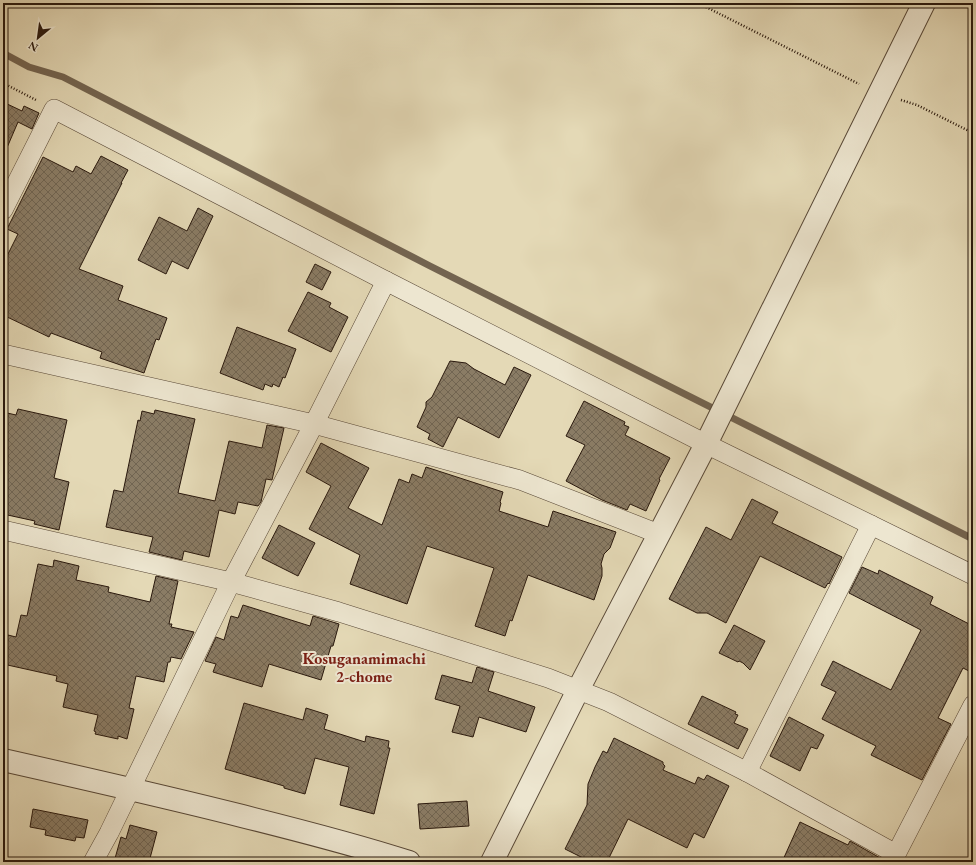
<svg xmlns="http://www.w3.org/2000/svg" width="976" height="865" font-family="'EB Garamond',serif">
  <defs>
    <pattern id="building-cross-hatch" width="8" height="8" patternUnits="userSpaceOnUse"><rect width="8" height="8" fill="#8a7c65"/><path d="M0 0l8 8M0 8l8-8" fill="none" stroke="#716552"/></pattern>
  </defs>
  <rect width="100%" height="100%" fill="#e4d9b6"/>
  <filter id="stains"><feTurbulence type="fractalNoise" baseFrequency=".005" numOctaves="4"/><feColorMatrix values="0 0 0 0 .2 0 0 0 0 .09 0 0 0 0 .02 0 0 0 .5 -.17"/></filter>
  <radialGradient id="worn" r=".72"><stop offset=".6" stop-color="#630" stop-opacity="0"/><stop offset="1" stop-color="#630" stop-opacity=".3"/></radialGradient>
  <g fill="none" stroke-linecap="round" stroke-linejoin="round">
    <polyline stroke="#736450" stroke-width="7" points="3,53 29,67 63,77 430,266 973,539"/>
  </g>
  <g fill="url(#building-cross-hatch)" stroke="#29180d">
    <polygon points="3,102 22,111 24,106 39,113 32,129 18,122 3,157"/>
    <polygon points="101,156 128,170 121,183 122,183 79,269 123,286 118,300 167,318 159,340 156,339 144,373 100,358 102,352 51,333 49,337 3,315 3,264 18,234 7,229 43,157 73,172 76,166 91,174"/>
    <polygon points="198,208 213,216 188,269 172,261 166,274 138,260 159,217 187,231"/>
    <polygon points="315,264 331,272 322,290 306,282"/>
    <polygon points="308,292 331,303 329,307 348,317 331,352 288,331"/>
    <polygon points="237,327 296,349 285,378 283,377 279,387 273,384 272,387 265,384 263,390 220,373"/>
    <polygon points="450,361 466,363 474,369 505,385 514,367 531,375 499,438 458,417 443,447 428,439 430,434 417,427 426,407 426,402 432,397"/>
    <polygon points="584,401 625,422 624,425 629,427 625,435 670,458 659,479 660,480 646,511 630,504 627,510 602,500 566,481 585,445 566,436"/>
    <polygon points="18,409 67,420 54,478 69,482 59,530 34,524 35,521 3,514 3,412 16,415"/>
    <polygon points="155,410 195,419 178,493 215,501 229,441 262,448 267,425 284,428 272,480 266,479 261,502 258,506 238,502 235,514 219,510 209,557 184,551 182,560 149,552 153,537 106,527 114,490 123,492 138,420 140,421 142,411 154,414"/>
    <polygon points="321,443 369,468 348,508 382,525 399,479 409,483 412,474 422,478 426,467 503,492 500,502 501,503 499,511 548,527 553,511 616,532 610,548 604,554 601,564 602,568 602,576 594,600 528,575 512,621 510,620 505,636 475,626 494,568 427,546 407,604 350,584 360,555 309,529 331,486 306,472"/>
    <polygon points="752,499 778,512 772,523 842,557 829,584 828,583 825,588 760,556 726,623 707,613 697,613 669,599 706,527 731,540"/>
    <polygon points="279,525 315,543 298,576 262,558"/>
    <polygon points="54,560 79,566 76,580 109,587 108,592 150,602 156,576 178,581 169,624 172,624 171,627 194,632 181,659 171,657 170,662 168,662 164,682 136,676 129,708 134,709 127,739 118,736 118,739 95,734 96,732 94,731 98,715 63,707 68,684 56,681 57,676 3,664 3,658 8,635 16,637 21,615 27,616 38,564 53,567"/>
    <polygon points="862,567 878,574 879,570 933,597 930,604 973,626 973,673 963,668 938,718 951,724 922,780 871,755 876,746 822,719 836,692 821,685 833,661 891,690 921,630 849,593"/>
    <polygon points="243,605 310,626 313,616 339,624 333,646 331,646 321,680 269,664 262,687 213,672 216,664 205,661 216,637 224,640 231,616 238,618"/>
    <polygon points="734,625 765,641 750,670 743,663 739,661 738,662 719,653"/>
    <polygon points="477,667 494,672 488,691 535,707 526,732 479,717 473,737 452,732 460,706 435,699 442,675 472,683"/>
    <polygon points="702,696 736,712 735,714 738,715 734,723 748,729 738,749 688,724"/>
    <polygon points="244,703 303,720 306,708 328,715 324,729 365,742 366,736 389,741 388,748 390,748 374,814 340,805 349,767 315,758 305,794 284,788 284,786 225,769"/>
    <polygon points="789,717 824,735 817,749 811,747 800,771 770,756"/>
    <polygon points="614,738 663,762 663,764 665,766 663,770 695,784 698,777 704,780 707,775 729,786 704,838 694,833 687,848 628,819 607,862 591,862 565,849 587,805 588,784 595,767 603,751 607,753"/>
    <polygon points="467,801 469,826 420,829 418,804"/>
    <polygon points="33,809 88,820 84,838 76,837 75,841 45,835 46,830 30,827"/>
    <polygon points="800,822 848,845 850,841 882,859 881,862 782,862"/>
    <polygon points="130,825 157,832 149,862 114,862 121,837 126,839"/>
  </g>
  <g fill="none" stroke-linecap="round" stroke-linejoin="round">
    <defs>
      <g id="minor">
        <polyline points="3,210 54,109 386,281 706,444 973,575"/>
        <polyline points="3,354 314,424 520,480 659,534"/>
        <polyline points="3,530 231,582 339,612 548,678 609,702 747,772 896,854"/>
        <polyline points="747,772 871,525"/>
        <polyline points="93,862 109,833 231,582 314,424 386,281"/>
        <polyline points="892,862 973,705"/>
      </g>
      <g id="tertiary">
        <path d="M3 760C83 778 163 796 242 816 298 830 354 844 409 862"/>
        <polyline points="492,862 578,690 706,444 924,3"/>
      </g>
    </defs>
    <use href="#minor" stroke="#584837" stroke-width="20"/>
    <use href="#tertiary" stroke="#584837" stroke-width="24"/>
    <g stroke="#29180d" stroke-width="2.5" stroke-dasharray="1 2" stroke-linecap="butt">
      <polyline points="698,3 859,84"/>
      <polyline points="3,83 36,100"/>
      <polyline points="901,100 917,105 973,133"/>
    </g>
    <use href="#minor" stroke="#ede6d0" stroke-width="19"/>
    <use href="#tertiary" stroke="#ede6d0" stroke-width="22"/>
  </g>
  <g text-anchor="middle" dominant-baseline="central" stroke-width="4" stroke-linejoin="round" paint-order="stroke">
    <g font-size="16" font-weight="bold" fill="#7a1f14" stroke="#ede6d0">
      <text x="364" y="658">Kosuganamimachi<tspan x="364" dy="18">2-chome</tspan></text>
    </g>
  </g>
  <rect width="976" height="865" fill="none" stroke="#e4d9b6" stroke-width="16"/>
  <rect x="4" y="4" width="968" height="857" fill="none" stroke="#29180d" stroke-width="2"/>
  <rect x="8" y="8" width="960" height="849" fill="none" stroke="#29180d"/>
  <g transform="translate(38 38) rotate(209)" stroke="#ede6d0" stroke-width="3" paint-order="stroke">
  <path d="M0-3L7 15L0 10L-7 15Z" fill="#29180d"/>
  <text y="-6" font-size="11" font-weight="bold" text-anchor="middle" fill="#29180d">N</text>
  </g>
  <rect width="100%" height="100%" filter="url(#stains)"/>
  <rect width="100%" height="100%" fill="url(#worn)"/>
</svg>
